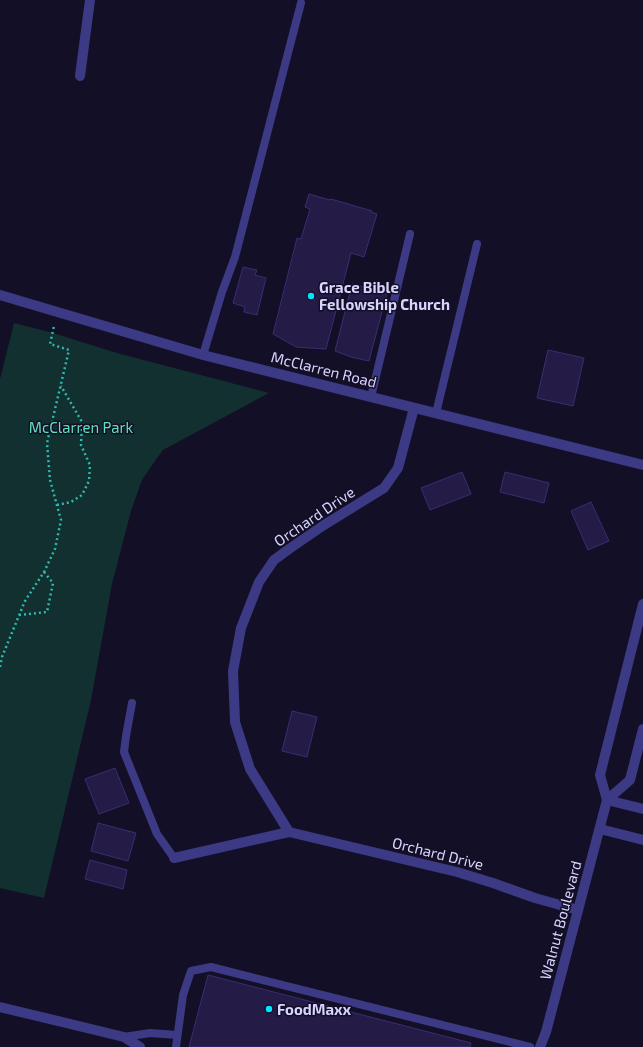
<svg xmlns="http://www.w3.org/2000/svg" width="643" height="1047" font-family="'Exo 2',sans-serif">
  <rect width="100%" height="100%" fill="#130f26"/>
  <polygon fill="#12302f" points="14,323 53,333 117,353 269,393 163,450 155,461 142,480 131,511 112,584 91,700 44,898 0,888 0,379"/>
  <g fill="#241b47" stroke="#3b2d73">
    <polygon points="309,194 330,200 331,199 372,211 371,212 377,214 364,257 351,253 326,349 296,347 273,334 297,238 301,239 310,209 305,207"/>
    <polygon points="243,267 257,270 255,275 266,278 257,315 244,312 245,307 233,303"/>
    <polygon points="352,284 387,293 369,361 351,357 335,351"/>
    <polygon points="548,350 584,358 573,406 537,398"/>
    <polygon points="462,472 471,494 430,510 421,488"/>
    <polygon points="505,472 549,483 544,503 500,492"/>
    <polygon points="591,502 609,541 588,550 571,511"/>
    <polygon points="292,711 317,717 307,757 282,751"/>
    <polygon points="115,768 129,803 99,814 85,779"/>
    <polygon points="98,823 136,833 128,861 91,851"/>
    <polygon points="90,860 127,870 123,889 85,879"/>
    <polygon points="208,975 471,1043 470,1047 189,1047"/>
  </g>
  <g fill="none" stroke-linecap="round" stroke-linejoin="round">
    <g stroke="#2fb8b0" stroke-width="2.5" stroke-dasharray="2 3" stroke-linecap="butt">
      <polyline points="57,505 71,502 82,495 89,481 90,465 81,445 82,422 61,386"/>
      <polyline points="19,615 47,612 53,583 44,572"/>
      <polyline points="0,667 2,657 25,601 44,572 55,549 61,520 50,480 47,443 69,350 50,344 54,326"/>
    </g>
    <g stroke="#3d3a85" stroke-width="8">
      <polyline points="203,355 222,292 235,257 301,3"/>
      <polyline points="371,397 410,234"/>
      <polyline points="436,413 477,244"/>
      <polyline points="132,703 126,736 124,752 157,834 174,858"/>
      <polyline points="124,1037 150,1033 177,1035"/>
      <polyline points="176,1047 183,995 191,971 211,967 530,1047"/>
    </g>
    <g stroke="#3d3a85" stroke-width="10">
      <polyline points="80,76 90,0"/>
      <polyline points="0,295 203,355 643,465"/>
      <polyline points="607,800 643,809"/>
      <polyline points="600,829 643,840"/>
      <polyline points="289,832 250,769 235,722 233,671 241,628 259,582 274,560 289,549 324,525 384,488 398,468 414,408"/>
      <polyline points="174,858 289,832 457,872 493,883 535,898 578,910"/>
      <polyline points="0,1007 124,1037 140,1047"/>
    </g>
    <g stroke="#3d3a85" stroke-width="10">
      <polyline points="607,800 630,780 643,729"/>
      <polyline points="540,1047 546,1032 607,800 600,775 643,604"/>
    </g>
  </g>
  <g fill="#00e5ff" stroke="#130f26" stroke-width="1.5">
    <circle cx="311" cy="296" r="4"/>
    <circle cx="269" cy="1009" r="4"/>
  </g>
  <g text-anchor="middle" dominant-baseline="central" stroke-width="3" stroke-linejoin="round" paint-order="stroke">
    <g font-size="15" font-weight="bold" fill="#d9d4ff" stroke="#130f26" text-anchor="start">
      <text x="319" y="287">Grace Bible<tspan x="319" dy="17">Fellowship Church</tspan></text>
      <text x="277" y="1009">FoodMaxx</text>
    </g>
    <g font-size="15" fill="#d9d4ff" stroke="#130f26">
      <text transform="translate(324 369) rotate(14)">McClarren Road</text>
      <text transform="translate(314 516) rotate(-34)">Orchard Drive</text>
      <text transform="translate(438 853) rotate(14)">Orchard Drive</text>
      <text transform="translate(560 920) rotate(-75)">Walnut Boulevard</text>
    </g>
    <g font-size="15" fill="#5fe0c0" stroke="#130f26">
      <text x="81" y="427">McClarren Park</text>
    </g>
  </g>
</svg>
